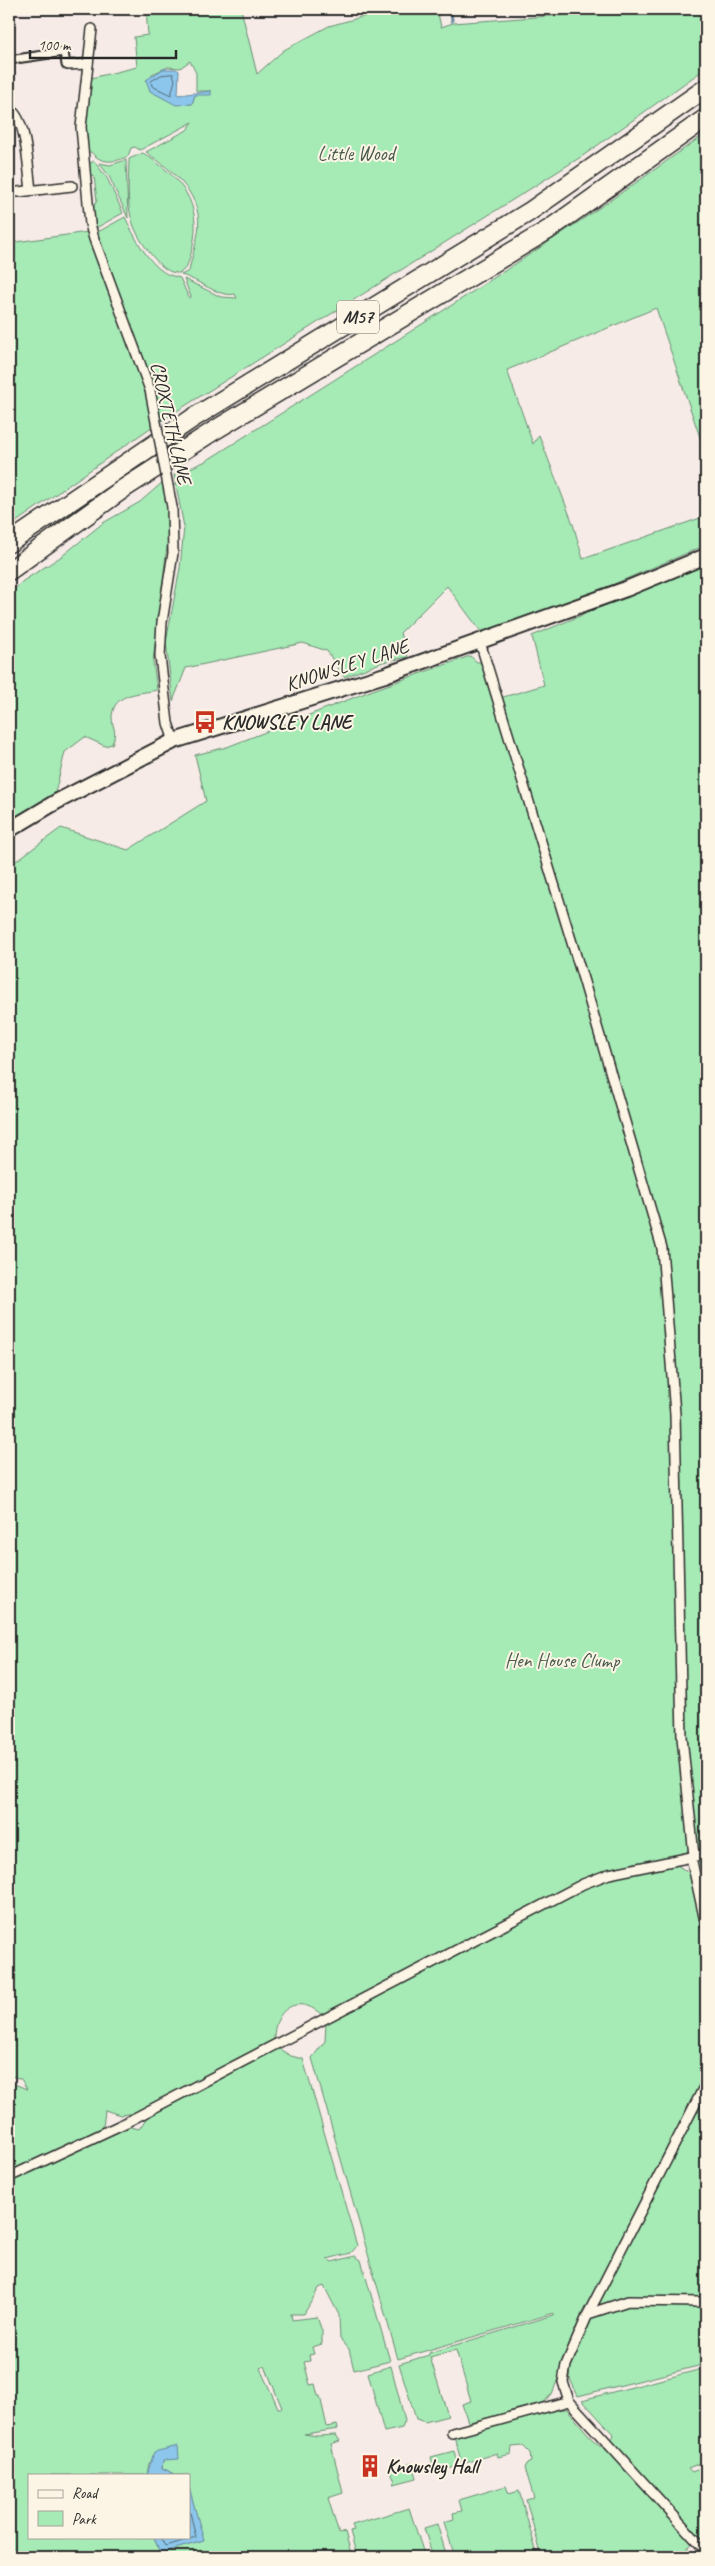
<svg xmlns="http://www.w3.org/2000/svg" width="715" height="2566" font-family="Caveat,sans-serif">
  <rect width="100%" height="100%" fill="#f6ebe7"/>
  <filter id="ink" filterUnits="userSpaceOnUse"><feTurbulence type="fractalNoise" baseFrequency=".02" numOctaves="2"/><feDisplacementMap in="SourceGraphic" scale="10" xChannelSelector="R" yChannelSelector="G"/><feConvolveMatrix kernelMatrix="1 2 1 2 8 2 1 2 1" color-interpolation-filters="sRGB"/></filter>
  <g filter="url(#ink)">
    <g fill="#a6ebb6" stroke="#688b70" fill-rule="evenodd">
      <path d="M146 9H241L257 74 284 50 329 26 369 15 437 9 441 27 453 23 577 14V9H706V68L584 155 161 421 152 382 96 233 125 217C133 234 146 261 165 273 170 276 175 276 180 278L189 298 191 297 184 279 221 297 237 298 235 294C219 298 198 279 181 275L189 271C191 259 196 246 198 233 204 195 174 172 146 152L187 130 193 122 140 150 135 147 131 148 128 156C115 163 101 164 91 152H86L85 131 91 78 137 67 134 37 148 35ZM190 61 196 73V91H211L195 95 192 104C170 104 169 100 150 91L152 74 168 67 180 68Z"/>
      <path d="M706 133V455L656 308 507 370 533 444 539 435 573 524 583 559 706 516V545L593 593 485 634 482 633 447 586 400 633 408 657 383 662 344 677 327 651 303 643 186 668 173 701 166 642 180 568 184 527 174 475 206 461C374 354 545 250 706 133Z"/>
      <path d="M143 153C180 177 204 203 192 249 190 258 188 268 180 273 169 274 161 266 154 258 124 223 128 202 129 159Z"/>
      <polygon points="126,160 128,218 109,176 99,163 110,165"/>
      <polygon points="94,161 107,178 123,213 96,228 92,208 97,201 94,176 87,173 87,165"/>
      <polygon points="88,232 145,390 153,426 9,527 9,243"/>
      <path d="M163 482 168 513V538L153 661 157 690C140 694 114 692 112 716 112 729 118 730 112 744L105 746 85 737 65 752 55 793 9 822V594L23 581 62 556 103 523 140 502Z"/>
      <path d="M706 563V1850L690 1847 686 1853 651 1861 657 1870 677 1865 689 1873 695 1870 693 1861 706 1856V1911L698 1905 706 1944V2078L702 2086 706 2088V2305L701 2309V2322L706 2337V2364L578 2396 570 2379 572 2342 552 2394 540 2405 544 2410 567 2409 593 2440 606 2450 614 2435 582 2400 706 2368V2461L688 2468 692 2472 706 2466V2541L703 2539 688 2547 687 2557H542L526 2500 534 2498 525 2468 527 2464 531 2462 530 2453 523 2446 512 2447 511 2454 498 2457 497 2453 462 2464 454 2436 492 2418 468 2422 462 2404 471 2401 456 2350 430 2357 448 2416 425 2422 416 2419 399 2364 429 2355V2353L554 2315V2313L398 2359 312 2058 325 2041 326 2023 613 1869 323 2016C298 1992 273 2009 274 2041L136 2113 120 2115 105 2110 103 2128 86 2137 127 2126 139 2129 150 2113 276 2047 291 2056 303 2059 357 2246 351 2253 327 2259 332 2262 355 2256 361 2260 390 2361 354 2370 349 2349 340 2339 339 2315 324 2286 319 2288 304 2314H291L292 2320 317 2317 322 2331V2344L312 2347 314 2354 309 2355 310 2361 304 2362 310 2385 315 2384 318 2396H320L327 2427 337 2425 338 2429 304 2434 317 2436 336 2435 340 2441 331 2444 343 2493 328 2498 339 2534 345 2532 352 2557H9V2180L31 2162 9 2172V2082L27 2089 21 2079 9 2075V866L61 828 128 850 206 801 195 755 227 747 373 690 470 656 477 662H484L500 698 544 685 532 636ZM265 2366 282 2408H278C273 2395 265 2381 260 2368ZM177 2447 163 2460 162 2468 177 2475H189V2487L203 2541 160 2553 154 2537H29V2475H147L149 2463Z"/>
      <polygon points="391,2366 405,2421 402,2428 384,2432 368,2373"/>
      <polygon points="454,2451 458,2466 435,2473 431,2457"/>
      <polygon points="413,2463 417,2478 394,2484 395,2481 390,2469"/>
      <polygon points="506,2486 509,2494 519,2491 538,2557 455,2557 444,2522 454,2519 453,2513 462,2511 459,2500"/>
      <polygon points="409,2508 425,2557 357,2557 350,2531 354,2530 352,2525"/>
      <polygon points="437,2524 447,2557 433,2557 424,2528"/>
    </g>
    <g fill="#8dc6ec" stroke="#66889f">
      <polygon points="163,69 176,69 179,71 178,95 211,91 211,95 195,95 192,104 176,105 150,91 146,80"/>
      <polygon points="178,2446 179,2459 163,2460 162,2468 177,2475 147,2475 154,2452"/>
      <polygon points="189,2487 204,2541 160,2553 154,2537 189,2537"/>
    </g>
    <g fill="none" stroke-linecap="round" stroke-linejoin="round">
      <g stroke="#526978" stroke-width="1">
        <polygon points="173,74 175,80 171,95 152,86 151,81 161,75"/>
        <polyline points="160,2537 165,2546 196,2537 189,2508"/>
      </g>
      <polyline stroke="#66889f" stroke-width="3" points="451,9 452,21"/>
      <defs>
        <polyline id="pedestrian" points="9,60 64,52 66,65 68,65"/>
        <g id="minor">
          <polyline points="92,29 81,127 90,224 94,239 150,390"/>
          <polyline points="68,65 88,64"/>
          <path d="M9 109C27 116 28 171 31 190"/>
          <polyline points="18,192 72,186"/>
          <polyline points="172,507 173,553 162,622 160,656 168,723 174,741"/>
          <polyline points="480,642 584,982 662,1248 675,1414 682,1737 694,1856"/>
          <polyline points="691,1857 706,1926"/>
          <polyline points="9,2177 127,2122 583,1884 609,1874 706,1854"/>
          <polyline points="706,2300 701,2302 628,2301 588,2314 566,2365 563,2382 569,2401 706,2551"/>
          <polyline points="588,2314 706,2083"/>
          <polyline points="452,2433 569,2401"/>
        </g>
        <polyline id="secondary" points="9,830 56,802 174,741 385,675 626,589 706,556"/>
        <g id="motorway">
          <polyline points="9,543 193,418 529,212 706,88"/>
          <polyline points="9,571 123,489 215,430 548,230 706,118"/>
        </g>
      </defs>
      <use href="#pedestrian" stroke="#2b2b2b" stroke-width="11"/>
      <use href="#minor" stroke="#2b2b2b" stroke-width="12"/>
      <use href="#secondary" stroke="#2b2b2b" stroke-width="18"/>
      <use href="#motorway" stroke="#2b2b2b" stroke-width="21"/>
      <use href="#pedestrian" stroke="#fcf5e5" stroke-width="7"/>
      <use href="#minor" stroke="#fcf5e5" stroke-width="9"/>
      <use href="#secondary" stroke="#fcf5e5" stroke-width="14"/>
      <use href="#motorway" stroke="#fcf5e5" stroke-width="18"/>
      <defs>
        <polyline id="minor-bridge" points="150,390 172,507"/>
      </defs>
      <use href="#minor-bridge" stroke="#2b2b2b" stroke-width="12" stroke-linecap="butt"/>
      <use href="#minor-bridge" stroke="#fcf5e5" stroke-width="9"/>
    </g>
  </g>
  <defs>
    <symbol id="bus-bare" viewBox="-9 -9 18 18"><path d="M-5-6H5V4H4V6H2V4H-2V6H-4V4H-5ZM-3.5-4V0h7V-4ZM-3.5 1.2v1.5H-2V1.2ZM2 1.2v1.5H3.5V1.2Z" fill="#c8321e" stroke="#fcf5e5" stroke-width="2.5" paint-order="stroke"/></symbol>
    <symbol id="building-bare" viewBox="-9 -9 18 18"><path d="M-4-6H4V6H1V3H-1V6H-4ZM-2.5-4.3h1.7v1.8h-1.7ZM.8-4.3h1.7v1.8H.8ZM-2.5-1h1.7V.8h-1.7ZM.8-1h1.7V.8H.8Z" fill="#c8321e" stroke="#fcf5e5" stroke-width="2.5" paint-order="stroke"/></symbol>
  </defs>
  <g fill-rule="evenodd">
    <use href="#bus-bare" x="189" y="706" width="32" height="32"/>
    <use href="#building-bare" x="354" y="2450" width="32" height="32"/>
  </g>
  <g text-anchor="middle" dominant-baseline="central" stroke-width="4" stroke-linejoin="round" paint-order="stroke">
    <rect fill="#fcf5e5" stroke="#6a6863" stroke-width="1" x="337" y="300.5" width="42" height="33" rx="4"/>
    <g font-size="19" font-weight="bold" fill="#2b2b2b">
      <text x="358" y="317">M57</text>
    </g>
    <g font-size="20" fill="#4a5b4e" stroke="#fcf5e5">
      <text x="356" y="153">Little Wood</text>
      <text x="562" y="1660">Hen House Clump</text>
    </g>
    <g font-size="20" fill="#2b2b2b" stroke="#fcf5e5">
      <text transform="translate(171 423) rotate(77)">CROXTETH LANE</text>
      <text transform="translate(347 665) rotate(-18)">KNOWSLEY LANE</text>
    </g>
    <g font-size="20" font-weight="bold" fill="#2b2b2b" stroke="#fcf5e5" text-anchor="start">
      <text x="222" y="722">KNOWSLEY LANE</text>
      <text x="386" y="2466">Knowsley Hall</text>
    </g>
  </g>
  <rect width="715" height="2566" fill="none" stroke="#fcf5e5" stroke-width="30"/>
  <rect x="15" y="15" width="685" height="2536" fill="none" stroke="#2b2b2b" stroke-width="2" filter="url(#ink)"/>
  <rect x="28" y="2474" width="162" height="65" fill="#fcf5e5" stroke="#a8a49b"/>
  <rect x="38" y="2490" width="25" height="8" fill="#fcf5e5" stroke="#a8a49b"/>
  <text x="72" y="2498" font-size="15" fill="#2b2b2b">Road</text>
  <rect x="38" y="2511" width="25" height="15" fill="#a6ebb6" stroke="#a8a49b"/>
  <text x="72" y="2524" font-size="15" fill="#2b2b2b">Park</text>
  <path d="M30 50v8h146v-8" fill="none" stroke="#2b2b2b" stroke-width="2.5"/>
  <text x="38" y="50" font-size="15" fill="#2b2b2b" stroke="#fcf5e5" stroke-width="4" paint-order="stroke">100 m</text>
</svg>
